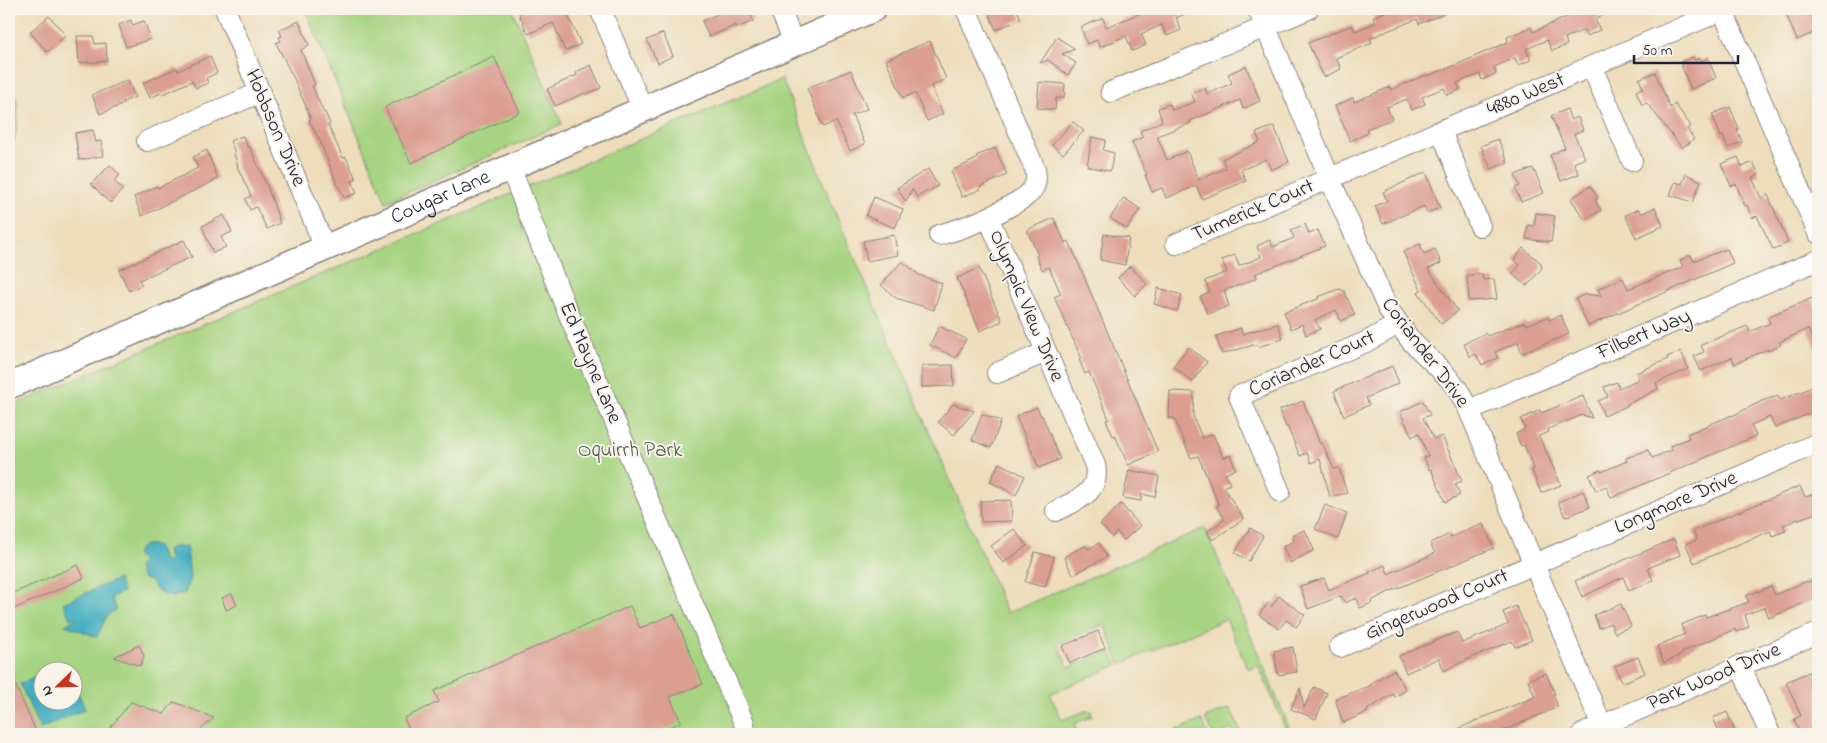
<svg xmlns="http://www.w3.org/2000/svg" width="1827" height="743" font-family="'Indie Flower',sans-serif">
  <rect width="100%" height="100%" fill="#f7f3e8"/>
  <filter id="ink" filterUnits="userSpaceOnUse"><feTurbulence type="fractalNoise" baseFrequency=".02" numOctaves="2"/><feDisplacementMap in="SourceGraphic" scale="10" xChannelSelector="R" yChannelSelector="G"/><feConvolveMatrix kernelMatrix="1 2 1 2 8 2 1 2 1" color-interpolation-filters="sRGB"/></filter>
  <filter id="wash" filterUnits="userSpaceOnUse"><feTurbulence type="fractalNoise" baseFrequency=".0096" numOctaves="4" result="noise"/><feDisplacementMap in="SourceGraphic" scale="20" xChannelSelector="R" yChannelSelector="G"/><feGaussianBlur stdDeviation="1.12" result="paint"/><feColorMatrix in="noise" values="0 0 0 0 0 0 0 0 0 0 0 0 0 0 0 0 0 1.4 0 .05"/><feComposite in="paint" operator="in"/></filter>
  <g filter="url(#wash)">
    <rect width="100%" height="100%" fill="#edddbb"/>
    <g fill="#a7d482" stroke="#647b5e" fill-rule="evenodd">
      <polygon points="305,9 512,9 562,124 386,202"/>
      <path d="M9 76C20 101 21 128 9 153Z"/>
      <path d="M782 79 831 203 1007 613 1205 528 1292 734H1288L1258 665 1249 669 1247 667 1226 619 1120 664 1104 624 1058 644 1068 667 1075 666 1074 665 1105 652 1106 654 1111 652 1117 665 1050 694 1062 720 1088 710 1091 711 1092 716 1074 724 1078 734H9V407ZM42 670H72V700H42Z"/>
      <polygon points="1230,708 1242,734 1234,734 1232,729 1220,734 1213,734 1205,718"/>
      <polygon points="1202,720 1208,734 1173,734 1172,732"/>
    </g>
    <g fill="#41adbf" stroke="#32687d">
      <polygon points="145,545 152,545 158,547 164,561 167,562 169,560 167,551 171,547 187,547 190,578 185,593 173,597 165,595 157,590 150,581 142,578 138,568 142,561 136,555 138,550"/>
      <polygon points="118,579 123,592 111,597 116,609 106,617 97,637 65,625 76,619 75,617 70,619 63,603"/>
      <polygon points="42,674 42,700 72,700 73,680 85,709 40,729 20,684"/>
    </g>
    <g id="blocks">
      <g fill="#db9e91">
        <polygon points="530,9 565,9 581,44 565,51 553,23 528,34 519,14"/>
        <polygon points="729,9 748,9 753,21 737,28 736,25 709,37 702,21"/>
        <polygon points="987,9 1017,9 1021,19 996,30"/>
        <polygon points="1151,9 1196,9 1176,18 1181,30 1167,36 1162,25 1141,34 1146,45 1132,51 1126,36 1100,47 1097,40 1087,44 1081,27 1103,18 1106,27"/>
        <polygon points="1392,9 1455,9 1419,24 1417,19 1370,38 1372,43 1336,58 1341,69 1324,77 1308,43 1352,25 1355,31 1375,23 1373,17"/>
        <polygon points="1577,9 1618,9 1595,19 1600,30 1587,36 1584,30 1565,38 1567,45 1552,51 1547,40 1526,49 1531,60 1518,65 1515,58 1494,67 1496,74 1482,80 1480,74 1457,83 1460,90 1447,95 1444,88 1422,97 1425,104 1412,110 1407,99 1387,107 1392,119 1366,129 1368,133 1350,141 1335,106 1353,98 1354,102 1390,87 1391,90 1426,75 1427,76 1451,67 1508,42 1507,37 1531,27 1533,32 1578,12"/>
        <polygon points="1784,9 1818,9 1818,31 1797,40"/>
        <polygon points="49,16 66,35 47,52 30,32"/>
        <polygon points="131,20 132,25 144,21 151,39 126,47 119,25"/>
        <polygon points="299,21 309,45 301,50 315,85 312,86 324,113 325,112 330,124 328,125 343,158 346,157 356,179 352,181 357,193 344,198 339,186 338,187 320,141 309,120 311,119 295,81 276,43 281,41 279,37 282,36 279,30"/>
        <polygon points="663,33 673,56 658,63 647,40"/>
        <polygon points="77,36 93,36 95,44 106,43 107,61 79,63"/>
        <polygon points="1057,37 1075,49 1062,54 1076,63 1068,75 1048,60 1040,63"/>
        <polygon points="930,41 946,79 931,86 943,114 927,121 915,93 903,98 886,60"/>
        <polygon points="210,56 217,73 206,78 208,83 196,88 192,81 163,94 161,93 150,98 143,83 177,68 178,71"/>
        <polygon points="494,57 520,112 411,163 385,107"/>
        <polygon points="1693,57 1695,60 1699,58 1701,61 1708,58 1716,78 1691,89 1680,62"/>
        <polygon points="591,65 601,88 586,94 585,93 555,106 547,89 577,75 576,72"/>
        <polygon points="1246,66 1260,101 1243,109 1240,100 1190,121 1191,123 1157,136 1167,160 1187,151 1199,180 1226,168 1222,159 1260,142 1256,133 1274,126 1289,162 1271,170 1267,159 1241,170 1246,181 1202,199 1196,186 1166,198 1162,188 1152,192 1145,175 1147,175 1132,142 1143,137 1140,131 1162,121 1158,108 1170,104 1172,110 1195,102 1191,93 1205,88 1207,94 1232,83 1228,74"/>
        <polygon points="851,70 867,109 852,115 865,144 850,151 836,121 823,127 807,88"/>
        <polygon points="1655,72 1670,108 1675,104 1691,126 1687,129 1694,139 1682,148 1647,103 1642,105 1636,91 1643,88 1639,79"/>
        <polygon points="128,80 135,97 123,102 124,104 100,114 92,95"/>
        <polygon points="1039,82 1065,84 1064,98 1056,98 1055,110 1037,108"/>
        <polygon points="1730,107 1739,129 1737,130 1742,142 1728,148 1723,136 1721,137 1712,114"/>
        <polygon points="1567,109 1571,120 1578,117 1583,130 1574,134 1585,158 1574,163 1579,174 1561,181 1550,155 1565,148 1551,116"/>
        <polygon points="1073,122 1084,131 1063,154 1052,145"/>
        <polygon points="93,130 96,142 101,141 103,156 79,160 75,133"/>
        <polygon points="243,136 248,148 250,147 268,188 280,223 267,229 256,207 250,210 245,199 251,196 237,166 238,166 234,154 235,153 230,141"/>
        <polygon points="1092,137 1106,140 1103,150 1114,153 1110,171 1087,166"/>
        <polygon points="1498,139 1508,162 1491,169 1481,146"/>
        <polygon points="995,148 1007,175 980,187 981,189 962,197 951,171 977,159 976,156"/>
        <polygon points="207,150 218,179 142,216 134,197 157,186 158,188 198,168 193,157"/>
        <polygon points="1738,157 1742,167 1753,162 1759,175 1752,178 1761,198 1768,195 1788,243 1773,249 1757,216 1752,218 1747,205 1745,206 1736,184 1731,186 1721,164"/>
        <polygon points="110,165 120,175 114,181 123,189 110,203 91,184"/>
        <polygon points="1533,168 1544,193 1521,202 1515,188 1520,186 1515,175"/>
        <polygon points="928,169 938,186 917,197 912,189 906,202 897,188"/>
        <polygon points="1426,172 1440,208 1427,213 1424,206 1383,224 1375,206 1387,201 1383,192"/>
        <polygon points="1686,174 1701,181 1693,202 1670,195 1675,182 1682,184"/>
        <polygon points="1590,186 1598,198 1595,200 1601,210 1585,220 1571,199"/>
        <polygon points="874,197 903,209 895,228 866,216"/>
        <polygon points="1124,198 1140,209 1127,229 1110,218"/>
        <polygon points="1655,207 1663,226 1636,238 1625,215 1639,209 1640,213 1643,213"/>
        <polygon points="1536,213 1555,216 1551,242 1526,239 1528,225 1534,226"/>
        <polygon points="224,215 232,232 221,237 226,247 213,253 202,226"/>
        <polygon points="1054,218 1065,243 1069,241 1158,452 1128,465 1115,435 1113,436 1106,420 1109,419 1089,372 1085,374 1079,359 1081,357 1054,297 1061,294 1049,267 1042,270 1036,256 1038,255 1027,230"/>
        <polygon points="1305,224 1309,234 1318,230 1325,246 1255,274 1257,278 1224,291 1229,306 1208,314 1200,297 1210,292 1205,281 1227,272 1222,260 1235,255 1239,266 1261,257 1257,246 1270,240 1273,247 1294,238 1291,230"/>
        <polygon points="1104,234 1129,238 1125,265 1100,260"/>
        <polygon points="894,235 898,255 867,261 863,241"/>
        <polygon points="184,240 192,257 139,280 142,285 129,291 119,270"/>
        <polygon points="1420,244 1424,254 1435,249 1441,263 1428,269 1458,311 1441,324 1418,292 1421,290 1403,252"/>
        <polygon points="1523,248 1540,262 1542,268 1527,286 1512,274 1520,265 1514,260"/>
        <polygon points="1727,249 1733,263 1588,326 1576,299 1585,294 1601,296 1598,289 1623,278 1628,289 1683,267 1680,260 1691,255 1693,261"/>
        <polygon points="902,261 919,275 942,283 934,310 896,298 881,285"/>
        <polygon points="1130,266 1147,284 1135,296 1118,278"/>
        <polygon points="979,268 1002,321 980,331 957,278"/>
        <polygon points="1482,274 1483,280 1494,279 1497,299 1469,301 1467,275"/>
        <polygon points="1158,288 1182,295 1177,311 1154,304"/>
        <polygon points="1339,289 1344,291 1355,315 1341,321 1336,310 1315,320 1320,329 1306,335 1302,324 1291,329 1284,312 1318,299 1318,297"/>
        <polygon points="1812,298 1818,312 1818,353 1808,329 1779,342 1781,345 1768,351 1768,349 1734,364 1732,357 1701,371 1694,356 1704,352 1701,345 1747,326 1750,332 1770,323 1767,317"/>
        <polygon points="1561,315 1569,334 1522,353 1518,342 1495,352 1498,358 1482,365 1476,354 1470,357 1464,344 1485,333 1487,336 1525,322 1526,325 1548,317 1549,320"/>
        <polygon points="1278,324 1283,339 1258,347 1257,344 1222,354 1216,336 1241,328 1242,334"/>
        <polygon points="939,326 966,339 956,358 930,345"/>
        <polygon points="1189,347 1207,362 1192,382 1173,366"/>
        <polygon points="1681,351 1688,369 1656,383 1658,389 1626,405 1627,406 1604,416 1598,401 1608,397 1604,387 1617,382 1619,388 1639,379 1636,373 1668,359 1667,357"/>
        <polygon points="953,365 954,386 922,387 922,366"/>
        <polygon points="1392,366 1399,383 1366,398 1369,405 1344,416 1334,391"/>
        <polygon points="1813,387 1818,400 1818,410 1775,428 1770,417 1751,425 1756,436 1611,498 1606,486 1596,491 1589,475 1600,470 1601,472 1627,461 1626,458 1648,450 1652,458 1672,450 1670,446 1689,438 1687,434 1732,415 1732,416 1764,400 1778,396 1780,400"/>
        <polygon points="1170,391 1194,392 1193,416 1202,438 1213,434 1223,458 1230,455 1236,469 1225,474 1230,484 1223,487 1244,519 1212,540 1207,532 1225,519 1216,507 1219,505 1198,456 1191,458 1174,418 1169,418"/>
        <polygon points="1583,396 1592,418 1582,415 1548,429 1549,432 1539,436 1561,485 1541,493 1532,470 1534,469 1524,445 1521,446 1516,434 1525,429 1521,419 1540,410 1541,413"/>
        <polygon points="1303,401 1320,444 1322,443 1334,469 1339,468 1347,493 1330,497 1320,459 1311,463 1307,453 1300,456 1287,426 1286,427 1279,410"/>
        <polygon points="1423,401 1430,415 1423,418 1434,439 1442,436 1462,481 1455,484 1460,495 1445,502 1431,469 1429,470 1424,457 1428,456 1419,433 1412,437 1400,412"/>
        <polygon points="953,404 974,411 954,435 938,422"/>
        <polygon points="1037,407 1041,416 1042,415 1060,459 1039,468 1016,416"/>
        <polygon points="982,414 1001,421 991,448 972,440"/>
        <polygon points="999,463 1025,476 1016,495 990,482"/>
        <polygon points="1129,470 1159,476 1155,497 1142,494 1141,501 1123,498"/>
        <polygon points="1800,486 1805,497 1813,494 1818,512 1783,525 1786,531 1772,536 1770,531 1694,563 1686,544 1697,540 1693,531"/>
        <polygon points="1583,491 1590,507 1565,517 1558,502"/>
        <polygon points="1011,500 1012,521 981,522 980,501"/>
        <polygon points="1121,504 1140,526 1124,540 1117,532 1112,537 1100,524"/>
        <polygon points="1325,505 1347,513 1338,539 1315,529"/>
        <polygon points="1483,524 1494,548 1391,591 1371,601 1372,603 1360,608 1356,598 1345,603 1341,596 1308,609 1300,586 1324,578 1329,590 1370,573 1369,572 1385,565 1388,574 1435,553 1430,543 1450,534 1451,537"/>
        <polygon points="1250,528 1263,536 1249,561 1235,553"/>
        <polygon points="1014,529 1027,546 1003,563 991,546"/>
        <polygon points="1305,530 1314,550 1290,563 1283,546 1294,541 1292,535"/>
        <polygon points="1674,539 1680,555 1648,568 1653,580 1629,591 1623,577 1582,597 1575,581"/>
        <polygon points="1099,543 1107,557 1073,575 1064,557 1078,549 1086,546 1088,549"/>
        <polygon points="1035,552 1054,557 1045,587 1025,582"/>
        <polygon points="78,565 84,578 9,611 9,595"/>
        <polygon points="1818,578 1818,597 1769,618 1765,607 1745,615 1749,627 1736,632 1735,629 1682,652 1683,654 1664,663 1657,646 1685,634 1681,625 1705,615 1706,617 1749,602 1746,596 1758,591 1758,592 1771,586 1775,595 1807,581 1808,582"/>
        <polygon points="232,594 237,605 226,610 222,598"/>
        <polygon points="1279,596 1305,615 1296,627 1286,620 1279,629 1259,615 1268,603 1272,606"/>
        <polygon points="1621,604 1631,626 1615,633 1610,623 1599,628 1594,615"/>
        <polygon points="630,606 640,628 674,614 703,684 670,697 681,722 654,734 411,734 404,718 439,702 434,691"/>
        <polygon points="1516,606 1532,640 1515,647 1512,641 1468,659 1444,671 1439,658 1406,673 1399,656 1457,632 1462,643 1507,625 1508,624 1503,612"/>
        <polygon points="1098,631 1105,648 1070,663 1062,646"/>
        <polygon points="139,645 144,656 140,666 114,657"/>
        <polygon points="1293,647 1297,672 1278,675 1274,651"/>
        <polygon points="1638,657 1645,673 1622,683 1615,666"/>
        <polygon points="9,670 37,734 9,734"/>
        <polygon points="1394,670 1406,690 1395,697 1393,694 1367,710 1368,712 1343,723 1335,699 1372,685 1371,683"/>
        <polygon points="1818,671 1818,726 1800,733 1794,719 1801,716 1786,682 1809,672 1810,674"/>
        <polygon points="1546,673 1555,694 1553,694 1558,707 1496,734 1447,734 1482,718 1535,697 1528,680"/>
        <polygon points="1314,687 1327,693 1316,719 1291,709 1300,688 1304,708"/>
        <polygon points="131,702 164,714 174,702 214,718 196,734 105,734"/>
        <polygon points="1727,712 1736,734 1720,734 1713,718"/>
      </g>
    </g>
  </g>
  <g filter="url(#ink)">
    <use href="#blocks" fill-opacity="0" stroke="#88807b" stroke-width="1"/>
    <g fill="none" stroke-linecap="round" stroke-linejoin="round">
      <defs>
        <g id="minor">
          <polyline points="225,9 325,248"/>
          <polyline points="600,9 643,110"/>
          <polyline points="780,9 794,43"/>
          <polyline points="1258,9 1336,193 1388,309 1411,341 1446,375 1458,390 1469,410 1602,726"/>
          <polyline points="1722,9 1818,233"/>
          <polyline points="1592,67 1632,161"/>
          <polyline points="1111,92 1308,9"/>
          <polyline points="1441,131 1480,226"/>
          <polyline points="147,141 261,92"/>
          <polyline points="510,167 564,303 744,723"/>
          <path d="M989 219 1095 465C1101 493 1077 500 1056 511"/>
          <path d="M939 235C964 228 987 220 1010 206 1020 200 1031 196 1035 184 1037 179 1036 174 1035 169L966 9"/>
          <polyline points="1176,244 1723,10"/>
          <polyline points="997,373 1046,352"/>
          <polyline points="1469,410 1818,260"/>
          <polyline points="1280,492 1239,396 1368,341 1398,324"/>
          <polyline points="1340,647 1818,443"/>
          <polyline points="1740,665 1770,734"/>
          <polyline points="1582,734 1818,633"/>
        </g>
        <g id="major">
          <path id="s1" d="M9 386 873 9"/>
        </g>
      </defs>
      <use href="#minor" stroke="#88807b" stroke-width="22"/>
      <use href="#major" stroke="#88807b" stroke-width="28"/>
      <use href="#minor" stroke="#fff" stroke-width="20"/>
      <use href="#major" stroke="#fff" stroke-width="25"/>
    </g>
  </g>
  <g text-anchor="middle" dominant-baseline="central" stroke-width="4" stroke-linejoin="round" paint-order="stroke">
    <g font-size="21" fill="#22223b" stroke="#f7f3e8">
      <text transform="translate(1526 95) rotate(-23)">4880 West</text>
      <text transform="translate(275 128) rotate(67)">Hobbson Drive</text>
      <text stroke="none"><textPath href="#s1" startOffset="471">Cougar Lane</textPath></text>
      <text transform="translate(1253 211) rotate(-23)">Tumerick Court</text>
      <text transform="translate(1026 306) rotate(67)">Olympic View Drive</text>
      <text transform="translate(1644 335) rotate(-23)">Filbert Way</text>
      <text transform="translate(1425 353) rotate(53)">Coriander Drive</text>
      <text transform="translate(590 363) rotate(67)">Ed Mayne Lane</text>
      <text transform="translate(1312 364) rotate(-24)">Coriander Court</text>
      <text transform="translate(1676 503) rotate(-23)">Longmore Drive</text>
      <text transform="translate(1437 605) rotate(-23)">Gingerwood Court</text>
      <text transform="translate(1714 677) rotate(-23)">Park Wood Drive</text>
    </g>
    <g font-size="21" fill="#4a5750" stroke="#f7f3e8">
      <text x="630" y="451">Oquirrh Park</text>
    </g>
  </g>
  <rect width="1827" height="743" fill="none" stroke="#f7f3e8" stroke-width="30"/>
  <g transform="translate(58 686) rotate(247)"><circle r="24" fill="#f7f3e8" stroke="#a29fa3"/>
  <path d="M0-4L9 19L0 12L-9 19Z" fill="#c8321e"/>
  <text y="-8" font-size="14" font-weight="bold" text-anchor="middle" fill="#22223b">N</text>
  </g>
  <path d="M1634 55v8h104v-8" fill="none" stroke="#22223b" stroke-width="2.5"/>
  <text x="1642" y="55" font-size="15" fill="#22223b" stroke="#f7f3e8" stroke-width="4" paint-order="stroke">50 m</text>
</svg>
